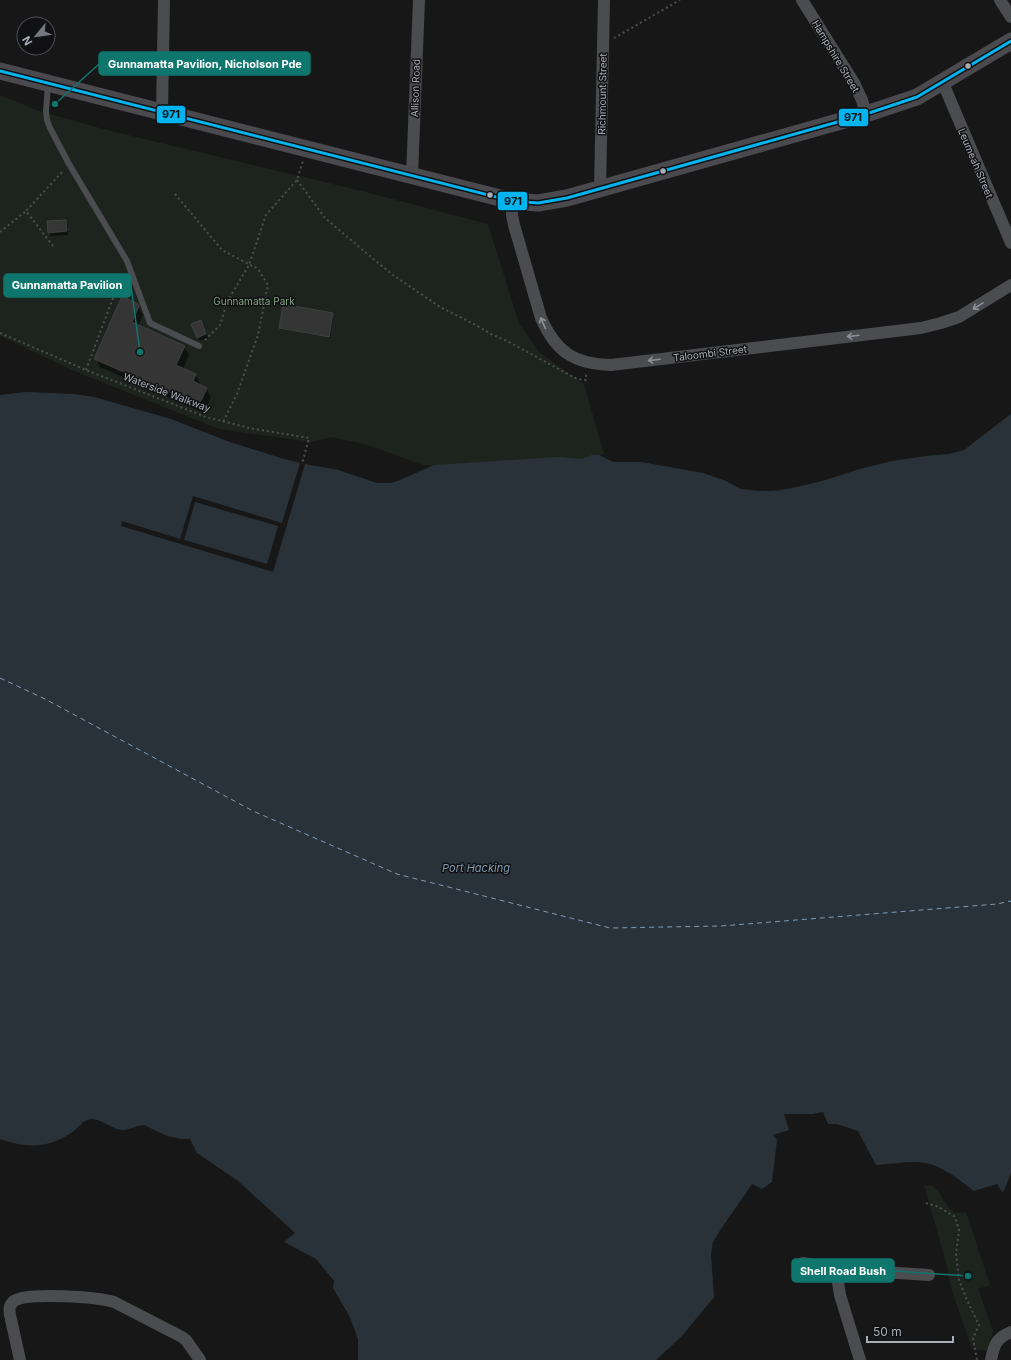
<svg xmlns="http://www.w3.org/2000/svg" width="1011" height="1360" font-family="Inter,sans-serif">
  <rect width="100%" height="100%" fill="#171717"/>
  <g fill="#1d241e">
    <polygon points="0,95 39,111 107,130 362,191 488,224 519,323 539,352 584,384 604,454 600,455 613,462 641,462 697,472 726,481 741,489 767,491 798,487 886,463 926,456 957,453 964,450 1011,414 786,620 322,467 338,470 377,483 391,483 409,477 433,465 422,465 368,445 331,437 311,442 219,429 72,370 0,336"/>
    <path d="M924 1185 934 1186C941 1195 946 1206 955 1213L966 1212 990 1285 978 1289 993 1331 987 1351 972 1349 951 1288 947 1266Z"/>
  </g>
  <path fill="#2a3239" d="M26 392 74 394 94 397 171 419 230 442 284 459 305 464 338 470 377 483H391L400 480 434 465 558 457 582 459 592 455H599L613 462H641L703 473 726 481 741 489 757 491H778L819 482 860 469 892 461 926 456 949 454 964 450 1011 414V1173L1003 1193 997 1184 974 1191C957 1178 938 1162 916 1162 903 1162 889 1164 876 1165L858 1131 837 1124H828L823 1112 812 1114H784L789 1130 773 1135 777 1140 772 1182 762 1189 752 1184 721 1229 713 1242 711 1254 714 1297 682 1336 656 1360H358V1339L355 1331 350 1317 333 1288 334 1281 316 1259 284 1242 295 1233 238 1181 197 1153 190 1139H181L167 1136 144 1125C137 1125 130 1130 123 1130 112 1130 103 1119 91 1119 82 1120 78 1129 71 1133 47 1149 26 1148 0 1139V395Z"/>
  <path fill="#171717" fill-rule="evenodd" d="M300 463 305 464 273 572 121 526 122 521 180 539 193 496 282 523ZM195 502 278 526 267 564 184 540Z"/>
  <g fill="#0007">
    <polygon points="66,221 68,225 68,235 51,236 49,232"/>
    <polygon points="137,304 143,315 138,326 184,347 189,355 183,369 195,375 200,383 199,385 206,388 211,397 204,413 100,367 96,359"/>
    <polygon points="332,314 333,315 330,338 281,329 280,328"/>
    <polygon points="203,325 208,338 200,341 197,337"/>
  </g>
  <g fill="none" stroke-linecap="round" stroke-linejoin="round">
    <polyline stroke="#7f9bb3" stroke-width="1" stroke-dasharray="5 4" stroke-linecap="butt" points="0,678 45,699 253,811 397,874 610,928 721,926 997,904 1011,901"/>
  </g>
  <g fill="#353536" stroke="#3f4043">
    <polygon points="66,220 67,231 48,233 47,221"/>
    <polygon points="122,296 138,304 139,306 132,322 185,346 176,365 196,374 193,381 207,388 199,405 94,359"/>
    <polygon points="283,304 333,313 329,337 279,328"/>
    <polygon points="201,320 206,334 197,338 191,324"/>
  </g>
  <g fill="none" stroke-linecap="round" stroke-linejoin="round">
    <g stroke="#4d4e52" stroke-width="2" stroke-dasharray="2 3" stroke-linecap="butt">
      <polyline points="614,38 680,0"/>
      <polyline points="297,180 325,218 378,263 393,275 440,307 474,324 491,334 509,342 577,379 586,380 586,373"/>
      <polyline points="175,194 222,250 258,269 268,285 258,335 237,394 223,422"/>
      <polyline points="0,232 26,211"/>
      <polyline points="53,246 26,211 63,171"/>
      <polyline points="0,333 86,370 206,417 249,428 309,438 302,464"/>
      <polyline points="205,340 220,325 227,302 249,265 266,215 297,180 303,161"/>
      <polyline points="86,370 122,274"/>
      <polyline points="926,1203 939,1207 955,1217 959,1230 956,1253 959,1280 967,1300 979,1325 973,1338 977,1360"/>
    </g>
    <polyline stroke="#4b4c50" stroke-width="6" points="48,85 46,111 47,120 50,128 69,164 127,261 150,323 199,346"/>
    <g stroke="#4b4c50" stroke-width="12">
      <polyline points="802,0 854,83 862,100 866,114"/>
      <polyline points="1000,0 1011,17"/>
      <polyline points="943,83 1011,243"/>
      <polyline points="162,113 164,0"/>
      <polyline points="412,176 419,0"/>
      <polyline points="600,189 604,0"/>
      <path d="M512 201V215L514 225 541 318C556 352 574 364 611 365L921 328 941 323 959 317 1011 285"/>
      <polyline points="803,1263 836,1269 929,1275"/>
      <polyline points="836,1269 840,1295 860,1360"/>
      <path d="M20 1360 10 1315C9 1309 9 1305 14 1301 27 1292 98 1297 114 1302L182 1337 186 1340 200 1360"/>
      <path d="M991 1360C994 1345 996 1338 1011 1332"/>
    </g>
    <polyline stroke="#4a4a4e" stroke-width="17" points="0,71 512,201 538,203 567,198 866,114 917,97 1011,41"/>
    <defs>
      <polyline id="bus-1" points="0,71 512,201 538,203 567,198 866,114 917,97 1011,41"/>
    </defs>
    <use href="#bus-1" stroke="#111113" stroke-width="6"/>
    <use href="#bus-1" stroke="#00b5ef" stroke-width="3"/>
  </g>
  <defs><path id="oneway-shaft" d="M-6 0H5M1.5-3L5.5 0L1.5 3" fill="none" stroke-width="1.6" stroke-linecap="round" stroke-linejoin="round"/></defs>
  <g stroke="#8c9099">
    <use href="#oneway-shaft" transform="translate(978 306) rotate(148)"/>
    <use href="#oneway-shaft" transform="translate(543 323) rotate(-113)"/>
    <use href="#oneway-shaft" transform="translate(853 336) rotate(173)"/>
    <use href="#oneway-shaft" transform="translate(654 360) rotate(173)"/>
  </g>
  <g fill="#a8adb8" stroke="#111113" stroke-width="1.5">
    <circle cx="968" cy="66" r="3.5"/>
    <circle cx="663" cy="171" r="3.5"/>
    <circle cx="490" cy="195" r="3.5"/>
  </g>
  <g text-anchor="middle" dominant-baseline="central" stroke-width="3" stroke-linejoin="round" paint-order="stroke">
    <g font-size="10" fill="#a8adb8" stroke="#111113">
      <text transform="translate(836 56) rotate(59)">Hampshire Street</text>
      <text transform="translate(415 88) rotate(-88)">Allison Road</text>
      <text transform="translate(602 94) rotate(-89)">Richmount Street</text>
      <text transform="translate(976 163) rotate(67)">Leumeah Street</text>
      <text transform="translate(710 353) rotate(-7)">Taloombi Street</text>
      <text transform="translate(167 392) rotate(21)">Waterside Walkway</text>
    </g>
    <g font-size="10" fill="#7fa381" stroke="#111113">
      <text x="254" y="301">Gunnamatta Park</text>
    </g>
    <g font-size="11" font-style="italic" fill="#7f9bb3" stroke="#111113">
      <text x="476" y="868">Port Hacking</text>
    </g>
  </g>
  <path fill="none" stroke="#0f766e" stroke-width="1.5" d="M55 104L99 64M140 352L131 286M968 1276L894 1271"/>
  <g fill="#0f766e" stroke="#111113" stroke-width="1.5">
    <circle cx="55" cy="104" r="4"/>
    <circle cx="140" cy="352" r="4"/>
    <circle cx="968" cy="1276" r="4"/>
  </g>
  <g fill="#0f766e" stroke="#0f766e" stroke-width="1.5">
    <rect x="99" y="52" width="211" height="23" rx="4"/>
    <rect x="4" y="274" width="127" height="23" rx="4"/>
    <rect x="792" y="1259" width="102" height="23" rx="4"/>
  </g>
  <g font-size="11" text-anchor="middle" font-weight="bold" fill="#fff">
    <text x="205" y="68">Gunnamatta Pavilion, Nicholson Pde</text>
    <text x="67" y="289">Gunnamatta Pavilion</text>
    <text x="843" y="1275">Shell Road Bush</text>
  </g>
  <g stroke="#111113" stroke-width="1.5">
    <rect x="156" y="105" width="30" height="19" rx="4" fill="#00b5ef"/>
    <rect x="838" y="108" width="31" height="19" rx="4" fill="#00b5ef"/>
    <rect x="497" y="191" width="31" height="20" rx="4" fill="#00b5ef"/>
  </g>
  <g font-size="11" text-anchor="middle" font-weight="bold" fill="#111">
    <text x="171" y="118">971</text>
    <text x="853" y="121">971</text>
    <text x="513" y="205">971</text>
  </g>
  <g transform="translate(36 36) rotate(241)"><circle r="19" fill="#111113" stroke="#4d4f55"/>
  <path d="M0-3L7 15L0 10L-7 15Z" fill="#757880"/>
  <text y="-6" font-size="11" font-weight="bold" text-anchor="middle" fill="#a8adb8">N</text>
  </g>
  <path d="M867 1336v6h86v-6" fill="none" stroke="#a8adb8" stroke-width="2"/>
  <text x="873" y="1336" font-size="12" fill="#a8adb8" stroke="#111113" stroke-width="3" paint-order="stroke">50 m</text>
</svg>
